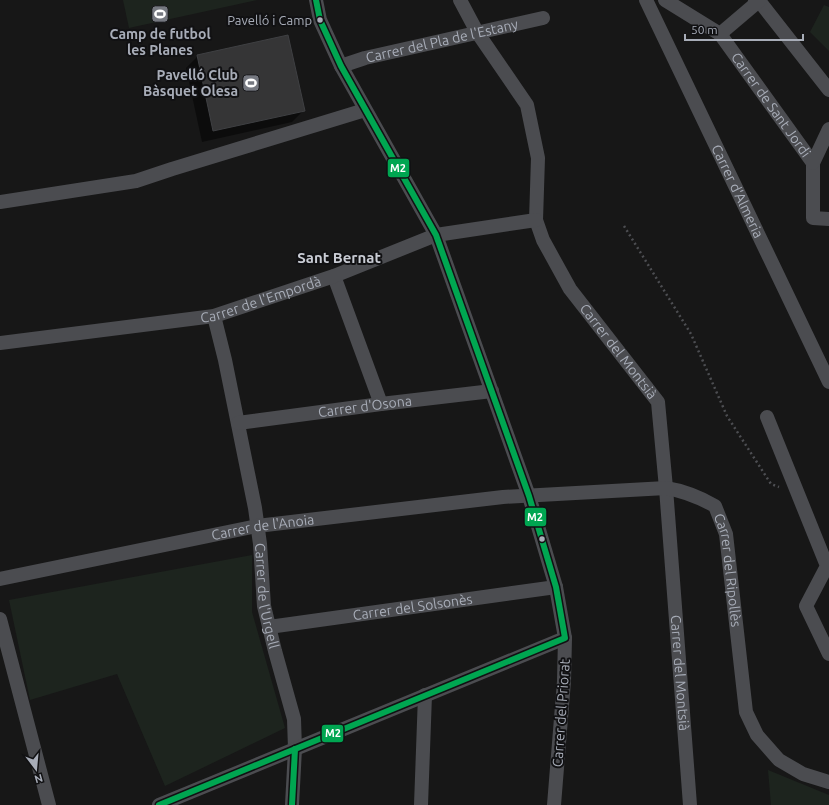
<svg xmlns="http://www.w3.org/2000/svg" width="829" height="805" font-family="Ubuntu,sans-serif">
  <rect width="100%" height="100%" fill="#171717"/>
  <g fill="#1d241e">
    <polygon points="123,0 257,0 129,28"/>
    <polygon points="824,5 829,7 829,51 810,32"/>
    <polygon points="252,555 252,612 285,728 165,786 117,674 30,700 9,600"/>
    <polygon points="768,770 829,795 829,805 771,805"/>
  </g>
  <polygon fill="#0007" points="198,56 304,110 292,122 202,142 186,68"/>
  <polygon fill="#353536" stroke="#3f4043" points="288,35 305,111 213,131 197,55"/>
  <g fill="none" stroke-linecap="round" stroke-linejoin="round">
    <polyline stroke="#4d4e52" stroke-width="2.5" stroke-dasharray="2 3" stroke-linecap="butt" points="624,226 691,334 727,416 771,484 779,487"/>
    <g stroke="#4b4c50" stroke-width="14">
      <polyline points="316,0 320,20 341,66 436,235 529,496 556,587 565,638 564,681 554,805"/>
      <path id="s1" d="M460 0 477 32 527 105 538 158 536 220 543 240 570 289 658 402 666 488 690 805"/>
      <path id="s2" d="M646 0 829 382"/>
      <path id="s3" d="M665 0 720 34 813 163V218L829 219"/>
      <polyline points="755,0 760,2 829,90"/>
      <polyline points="720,34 760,0"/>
      <path id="s4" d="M341 66 365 58 543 18"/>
      <polyline points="813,163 829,129"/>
      <polyline points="0,202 136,181 172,169 365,110"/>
      <polyline points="334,276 381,404"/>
      <path id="s5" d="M214 316 225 360 255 508 260 544 264 606 275 651 294 719 295 749 292 805"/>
      <path id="s6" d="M0 343 214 316 334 276 436 235 536 220"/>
      <polyline points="767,417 827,566 806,606 829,654"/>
      <path id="s7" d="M238 423 381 404 492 391"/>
      <path id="s8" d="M0 579 257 526 503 497 666 488C685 491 699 497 715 506L726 534 746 712 757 735 779 760 803 774 829 782"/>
      <polyline points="0,619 49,805"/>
      <path id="s9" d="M269 627 556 587"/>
      <polyline points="159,805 565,638"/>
      <polyline points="421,805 425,695"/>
    </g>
    <defs>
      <g id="bus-1">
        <polyline points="159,805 565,638 556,587 529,496 436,235 341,66 320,20 316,0"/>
        <polyline points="292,805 295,749"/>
      </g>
    </defs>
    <use href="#bus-1" stroke="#111113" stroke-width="9"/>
    <use href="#bus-1" stroke="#00a651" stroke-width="6"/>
  </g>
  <defs>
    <symbol id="stadium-square" viewBox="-11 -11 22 22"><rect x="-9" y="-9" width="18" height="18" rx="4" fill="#757880" stroke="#111113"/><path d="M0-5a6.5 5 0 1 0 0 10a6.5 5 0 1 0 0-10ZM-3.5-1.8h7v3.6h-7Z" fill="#fff"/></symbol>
  </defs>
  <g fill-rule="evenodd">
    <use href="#stadium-square" x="150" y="4" width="20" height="20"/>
    <use href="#stadium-square" x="241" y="73" width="20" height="20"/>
  </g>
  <g fill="#a8adb8" stroke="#111113" stroke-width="1.5">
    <circle cx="320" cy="20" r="3.5"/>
    <circle cx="542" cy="539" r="3.5"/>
  </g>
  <g text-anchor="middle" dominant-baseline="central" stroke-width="4" stroke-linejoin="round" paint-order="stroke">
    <g font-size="13" fill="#a8adb8" stroke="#111113" text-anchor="end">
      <text x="312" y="20">Pavelló i Camp</text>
    </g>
    <g font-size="14" font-weight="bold" fill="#a8adb8" stroke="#111113">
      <text x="160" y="34">Camp de futbol<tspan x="160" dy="16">les Planes</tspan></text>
      <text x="238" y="75" text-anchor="end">Pavelló Club<tspan x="238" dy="16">Bàsquet Olesa</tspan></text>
    </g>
    <g font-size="14" fill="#a8adb8" stroke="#111113">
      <text stroke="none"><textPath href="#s4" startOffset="104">Carrer del Pla de l'Estany</textPath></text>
      <text stroke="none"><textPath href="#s3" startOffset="152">Carrer de Sant Jordi</textPath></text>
      <text stroke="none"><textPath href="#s2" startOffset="212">Carrer d'Almeria</textPath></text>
      <text stroke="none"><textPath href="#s6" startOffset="265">Carrer de l'Empordà</textPath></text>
      <text stroke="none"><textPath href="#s1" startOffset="397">Carrer del Montsià</textPath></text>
      <text stroke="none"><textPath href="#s7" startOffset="128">Carrer d'Osona</textPath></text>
      <text stroke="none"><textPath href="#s8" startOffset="268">Carrer de l'Anoia</textPath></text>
      <text stroke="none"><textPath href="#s8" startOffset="792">Carrer del Ripollès</textPath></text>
      <text stroke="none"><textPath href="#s5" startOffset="285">Carrer de l'Urgell</textPath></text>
      <text stroke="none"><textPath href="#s9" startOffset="145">Carrer del Solsonès</textPath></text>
      <text stroke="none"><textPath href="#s1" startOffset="733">Carrer del Montsià</textPath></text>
      <text transform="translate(561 713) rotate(-86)">Carrer del Priorat</text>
    </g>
    <g font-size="15" font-weight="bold" fill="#c9ccd4" stroke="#111113">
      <text x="339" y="257">Sant Bernat</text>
    </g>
  </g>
  <g stroke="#111113" stroke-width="1.5">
    <rect x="387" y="158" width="23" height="20" rx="4" fill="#00a651"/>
    <rect x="524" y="507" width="23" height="20" rx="4" fill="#00a651"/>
    <rect x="321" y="724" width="23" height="19" rx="4" fill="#00a651"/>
  </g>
  <g font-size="11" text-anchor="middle" font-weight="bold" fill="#fff">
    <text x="398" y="172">M2</text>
    <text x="535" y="521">M2</text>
    <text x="333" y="737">M2</text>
  </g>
  <g transform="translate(36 769) rotate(164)" stroke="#111113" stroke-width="3" paint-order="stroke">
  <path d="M0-3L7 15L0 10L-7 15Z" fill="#a8adb8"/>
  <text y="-6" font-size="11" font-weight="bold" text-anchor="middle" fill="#a8adb8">N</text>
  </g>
  <path d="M685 34v6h118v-6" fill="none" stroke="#a8adb8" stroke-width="2"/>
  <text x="691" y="34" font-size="12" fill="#a8adb8" stroke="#111113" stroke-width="3" paint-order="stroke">50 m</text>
</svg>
